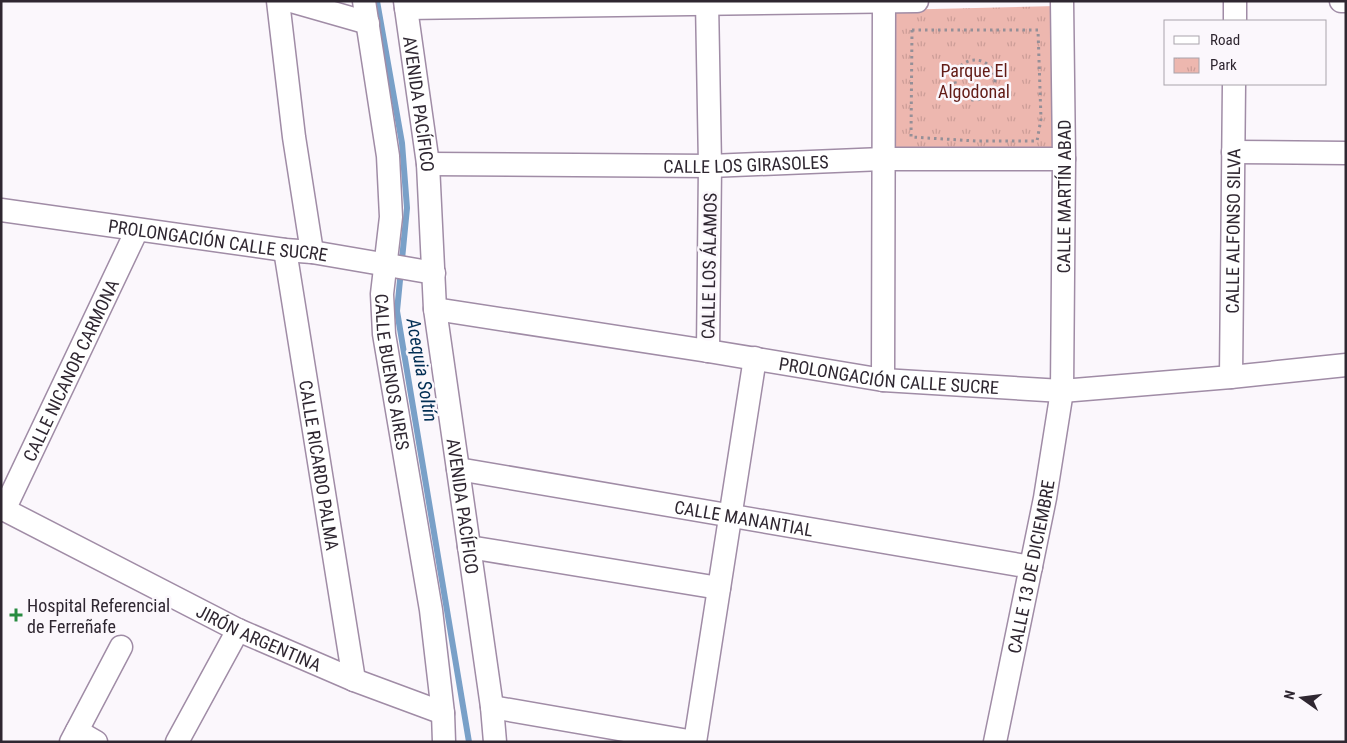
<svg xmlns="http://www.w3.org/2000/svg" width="1347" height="743" font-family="'Roboto Condensed',sans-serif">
  <defs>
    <pattern id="park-tufts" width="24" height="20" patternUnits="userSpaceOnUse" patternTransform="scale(1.25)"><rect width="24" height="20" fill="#edb7af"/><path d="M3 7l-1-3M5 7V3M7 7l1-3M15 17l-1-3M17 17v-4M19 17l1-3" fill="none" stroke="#cc9d97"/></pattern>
  </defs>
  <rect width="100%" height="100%" fill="#fbf7fc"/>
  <polygon fill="url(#park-tufts)" points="1056,6 1058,154 889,150 891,10"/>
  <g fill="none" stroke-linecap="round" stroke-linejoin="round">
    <polyline stroke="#79a0c8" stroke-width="6" points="377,1 402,143 407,208 397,311 469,742"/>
    <defs>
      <g id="street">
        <polyline points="278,1 294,137 312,252"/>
        <polyline points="291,1 368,23"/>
        <path id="s1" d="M364 1 388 156 391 217 382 294 384 334 431 610 443 713 444 742"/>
        <path id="s2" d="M405 1 428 164 435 309 492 707 495 742"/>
        <polyline points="707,1 710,166 708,351"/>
        <polyline points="1341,1 1346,1"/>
        <polyline points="406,8 917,1"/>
        <polyline points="1235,21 1235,1"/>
        <polyline points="1233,152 1346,153"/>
        <path id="s3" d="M428 164 710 166 883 159H1064"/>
        <path id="s4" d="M1 210 285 250 312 252 434 273"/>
        <path id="s5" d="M285 250 354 680"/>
        <path id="s6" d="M435 309 708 351 883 380 1062 391 1231 377 1346 365"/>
        <path id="s7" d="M1231 377 1234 84"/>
        <polyline points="883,380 884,1"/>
        <path id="s8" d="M458 469 1031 567"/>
        <path id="s9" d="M1 508 238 630 354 680 443 713"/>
        <path id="s10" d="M4 510 137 230"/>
        <polyline points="469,547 719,588"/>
        <polyline points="492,707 694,742"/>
        <polyline points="77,731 96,742"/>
        <polyline points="71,742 121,647"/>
        <polyline points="177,742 238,630"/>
        <polyline points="695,742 755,358"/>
        <path id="s11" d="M995 742 1045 498 1062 391 1064 159 1062 1"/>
      </g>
    </defs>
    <use href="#street" stroke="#a08ca6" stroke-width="25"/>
    <g stroke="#958f97" stroke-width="3" stroke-dasharray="2.5 4" stroke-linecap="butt">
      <polygon points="912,30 1038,30 1041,119 1037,141 976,141 911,137"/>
      <circle cx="975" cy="80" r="20"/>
    </g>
    <use href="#street" stroke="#fff" stroke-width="22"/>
  </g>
  <path fill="#278b40" stroke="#fbf7fc" stroke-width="2" d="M13.5 607.5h5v5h5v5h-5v5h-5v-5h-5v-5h5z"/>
  <g text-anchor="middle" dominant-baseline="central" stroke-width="5" stroke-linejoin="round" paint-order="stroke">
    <g font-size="18" fill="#621b16" stroke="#fbf7fc">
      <text x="974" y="70">Parque El<tspan x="974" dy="21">Algodonal</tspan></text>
    </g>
    <g font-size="18" fill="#2f2731" stroke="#fbf7fc">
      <text stroke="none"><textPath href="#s2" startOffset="104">AVENIDA PACÍFICO</textPath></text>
      <text stroke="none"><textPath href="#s3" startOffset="318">CALLE LOS GIRASOLES</textPath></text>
      <text stroke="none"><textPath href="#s11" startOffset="552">CALLE MARTÍN ABAD</textPath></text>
      <text stroke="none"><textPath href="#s7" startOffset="146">CALLE ALFONSO SILVA</textPath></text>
      <text stroke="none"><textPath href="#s4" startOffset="219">PROLONGACIÓN CALLE SUCRE</textPath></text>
      <text transform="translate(709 266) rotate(-89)">CALLE LOS ÁLAMOS</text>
      <text stroke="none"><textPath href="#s10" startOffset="155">CALLE NICANOR CARMONA</textPath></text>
      <text stroke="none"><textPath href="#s1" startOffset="374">CALLE BUENOS AIRES</textPath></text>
      <text stroke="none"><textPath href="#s6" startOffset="459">PROLONGACIÓN CALLE SUCRE</textPath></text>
      <text stroke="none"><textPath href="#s5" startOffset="218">CALLE RICARDO PALMA</textPath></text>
      <text stroke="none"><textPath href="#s2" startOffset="509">AVENIDA PACÍFICO</textPath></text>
      <text stroke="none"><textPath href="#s8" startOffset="290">CALLE MANANTIAL</textPath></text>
      <text stroke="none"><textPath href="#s11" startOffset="179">CALLE 13 DE DICIEMBRE</textPath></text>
      <text stroke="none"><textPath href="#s9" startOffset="289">JIRÓN ARGENTINA</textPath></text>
    </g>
    <g font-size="18" fill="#2f2731" stroke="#fbf7fc" text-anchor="start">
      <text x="27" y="605">Hospital Referencial<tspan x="27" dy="21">de Ferreñafe</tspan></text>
    </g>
    <g font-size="19" font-style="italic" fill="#022e54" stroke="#fbf7fc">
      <text transform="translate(422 370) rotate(80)">Acequia Soltín</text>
    </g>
  </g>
  <rect width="1347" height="743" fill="none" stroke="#2f2731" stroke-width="5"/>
  <rect x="1164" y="20" width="162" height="65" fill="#fbf7fc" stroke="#a9a4ab"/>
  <rect x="1174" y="36" width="25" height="8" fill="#ffffff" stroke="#a9a4ab"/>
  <text x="1210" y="45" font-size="15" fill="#2f2731">Road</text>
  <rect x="1174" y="58" width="25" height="15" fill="url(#park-tufts)" stroke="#a9a4ab"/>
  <text x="1210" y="70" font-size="15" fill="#2f2731">Park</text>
  <g transform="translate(1302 698) rotate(284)" stroke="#fbf7fc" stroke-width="4" paint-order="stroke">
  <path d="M0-4L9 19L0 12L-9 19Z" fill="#2f2731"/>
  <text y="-8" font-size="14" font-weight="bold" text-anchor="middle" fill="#2f2731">N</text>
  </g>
</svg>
